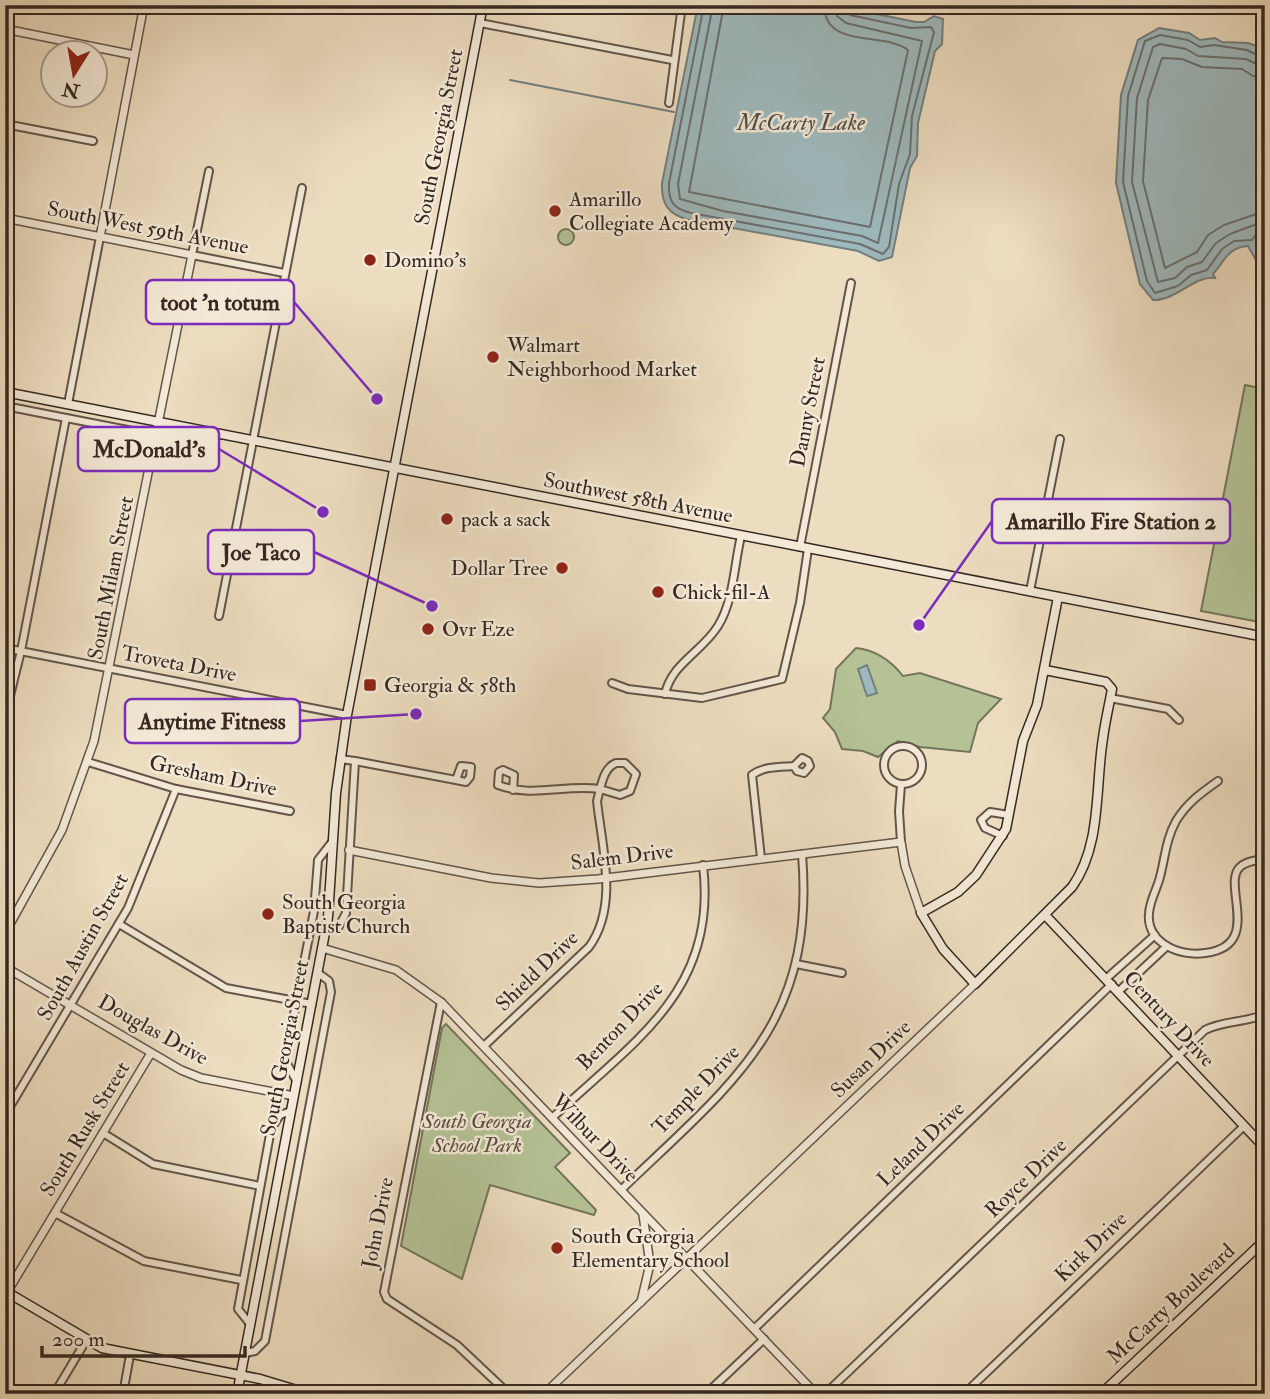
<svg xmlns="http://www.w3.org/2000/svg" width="1270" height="1399" font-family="'IM FELL Double Pica',serif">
  <rect width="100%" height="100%" fill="#edddc0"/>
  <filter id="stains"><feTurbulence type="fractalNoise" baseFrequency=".00286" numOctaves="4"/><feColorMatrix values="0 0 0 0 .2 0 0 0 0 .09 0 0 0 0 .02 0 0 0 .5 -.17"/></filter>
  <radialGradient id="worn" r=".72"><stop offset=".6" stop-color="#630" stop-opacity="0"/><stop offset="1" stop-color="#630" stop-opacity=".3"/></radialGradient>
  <g fill="#b4c295" stroke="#74755c" stroke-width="2">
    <circle cx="566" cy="237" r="8"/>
    <polygon points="1245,385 1265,389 1265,623 1201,611"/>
    <path d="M856 648C876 650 892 662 903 676L920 673 1001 699 978 723 970 752 920 747 898 741 878 757 863 751 842 749 835 732 823 718 830 709 836 669Z"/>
    <polygon points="446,1024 570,1153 555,1167 596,1210 594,1215 490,1185 462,1279 401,1246 442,1028"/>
  </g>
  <g fill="#9eb9bd" stroke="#747f7f" stroke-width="2">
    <path d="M698 5H832L916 22H924L934 16 943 19 942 44 935 51 918 123 917 156 910 168 892 257 879 261 858 251 690 220C669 215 661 205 662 183Z"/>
    <path d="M1159 28 1189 33 1200 40 1215 38 1222 42 1248 43 1257 46 1265 55V235L1258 243 1256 260 1248 246C1228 247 1224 262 1213 274L1215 278C1194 275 1178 300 1153 300L1140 284 1116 183 1121 95 1138 40Z"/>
    <polygon points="867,665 877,693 867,696 858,669"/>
  </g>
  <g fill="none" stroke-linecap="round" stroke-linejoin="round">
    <g stroke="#6a7070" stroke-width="2">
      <path d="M704 5 669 183C668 202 674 209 691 213L860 244 883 254 889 247 899 184 910 154 912 116 934 32 931 27 911 28 850 15 843 5"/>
      <polyline points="713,5 678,184 680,199 723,211 862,236 878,243 922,41 846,23 837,16 834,5"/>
      <path d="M724 5 689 192 870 227 908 50C884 31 825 50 824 5"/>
      <polyline points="1265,59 1247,50 1214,45 1200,47 1188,40 1160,35 1145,41 1128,96 1123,182 1147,281 1155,293 1178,286 1191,275 1207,270 1222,249 1234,241 1252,240 1258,232 1265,230"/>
      <polyline points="1265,68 1246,59 1198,56 1186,49 1160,44 1153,47 1137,98 1132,182 1158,282 1175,278 1187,267 1202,262 1216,243 1230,234 1265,221"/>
      <polyline points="1265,78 1253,76 1242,69 1202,67 1182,59 1162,58 1148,100 1143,181 1165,268 1197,252 1208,235 1224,225 1265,211"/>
    </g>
    <polyline stroke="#747f7f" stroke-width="2" points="510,80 674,112"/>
    <defs>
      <g id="minor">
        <polyline points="480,23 672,60"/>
        <polyline points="669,103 682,5"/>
        <polyline points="5,124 93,141"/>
        <polyline points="209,171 192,255 284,273"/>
        <polyline points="5,236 9,219"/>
        <polyline points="68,404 100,237"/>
        <polyline points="5,406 199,444 222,434"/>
        <polyline points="800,547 851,283"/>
        <polyline points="1030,591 1060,439"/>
        <polyline points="219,616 302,188"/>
        <polyline points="5,648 347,715"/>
        <polyline points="612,683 628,689 702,698 782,679 800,603 808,549"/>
        <path d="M665 694C672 663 702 652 718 626 734 600 734 565 741 536"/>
        <polyline points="1110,698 1168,709 1179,720"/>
        <polyline points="5,716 21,651 66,418"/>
        <circle cx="903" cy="765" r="19"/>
        <polyline points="340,759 355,761 456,780 466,782 470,777 471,767 461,766 456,780"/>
        <polyline points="88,762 176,789 290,811"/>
        <path d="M616 763H625L636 774 630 791 620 795 600 789C603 778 606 767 616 763Z"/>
        <path d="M1218 781C1201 793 1187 803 1176 821 1166 839 1165 858 1160 877 1157 889 1150 900 1149 913 1146 943 1180 957 1205 953 1264 946 1221 884 1240 867 1246 861 1257 860 1265 859"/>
        <polyline points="901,785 899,811 901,842"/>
        <polyline points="1003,836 985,828 981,820 990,812 1009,815"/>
        <path d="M761 858 752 775C764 766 779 767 794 766L797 771 804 773 810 766 808 761 802 758 794 766"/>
        <polyline points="119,924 226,988 312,1004"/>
        <polyline points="326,931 338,928 346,913 355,761"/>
        <polyline points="796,964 842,973"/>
        <polyline points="1107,978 1155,935"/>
        <polyline points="1119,991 1167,946"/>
        <polyline points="441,1002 384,1292 387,1299 457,1345 509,1394"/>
        <path d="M484 1046 589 947C619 906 602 848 597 801L600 789C565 784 533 798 498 785L499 772 503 770 514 775 513 790"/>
        <polyline points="297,1082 285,1060 314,911 318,860 332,842"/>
        <polyline points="5,1115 128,908 176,789"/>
        <path d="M552 1118C634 1041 718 991 703 865"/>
        <polyline points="103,1133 153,1164 260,1186"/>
        <path d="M621 1190C733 1082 816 1025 802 854"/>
        <polyline points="55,1213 144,1261 241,1280"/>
        <polyline points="250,1324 238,1309 271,1129 280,1115 291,1111"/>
        <polyline points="754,1329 1112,984"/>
        <polyline points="245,1353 255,1351 265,1341 331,992 329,981 318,973"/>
        <polyline points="54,1394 87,1339"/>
        <polyline points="123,1394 130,1355"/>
        <polyline points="706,1394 764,1339"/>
        <path d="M825 1394 1205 1030C1224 1020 1246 1023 1265 1014"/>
        <polyline points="964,1394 1244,1126"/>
      </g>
      <g id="tertiary">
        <polyline points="5,29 134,55"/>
        <polyline points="5,218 192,255 94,741 62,830 5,933"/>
        <polyline points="100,237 144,5"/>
        <polyline points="349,850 491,878 539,883 598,879 901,842 905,866 921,913"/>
        <polyline points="322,948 396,970 441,1002 816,1394"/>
        <polyline points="5,967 181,1070 201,1078 294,1096"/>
        <polyline points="6,1294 151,1053"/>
        <polyline points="641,1302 650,1264 643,1215"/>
        <polyline points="544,1394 975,984"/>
      </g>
      <g id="secondary">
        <polyline points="5,392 1265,637"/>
        <path d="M1045 670 1106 682 1112 689C1109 706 1105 722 1103 738 1095 787 1102 845 1072 887L975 984 943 949 921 913 958 892 976 875 1006 829 1023 741 1037 705 1058 597"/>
        <polyline points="1046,916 1265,1148"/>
        <polyline points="5,1291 102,1348 260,1379 310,1394"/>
        <polyline points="237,1394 328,917 336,793 347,715 483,5"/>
        <polyline points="1101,1394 1265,1240"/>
      </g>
    </defs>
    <use href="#minor" stroke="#63554a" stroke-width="10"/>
    <use href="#tertiary" stroke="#63554a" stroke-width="10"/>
    <use href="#secondary" stroke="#352822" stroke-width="11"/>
    <use href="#minor" stroke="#f3e9d6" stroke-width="6"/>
    <use href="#tertiary" stroke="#f3e9d6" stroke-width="7"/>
    <use href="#secondary" stroke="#f3e9d6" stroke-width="8"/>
  </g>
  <g fill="#8f2418" stroke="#f3e9d6" stroke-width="2.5">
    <circle cx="555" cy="211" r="7"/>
    <circle cx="370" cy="260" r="7"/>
    <circle cx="493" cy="357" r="7"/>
    <circle cx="447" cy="519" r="7"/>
    <circle cx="562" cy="568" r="7"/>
    <circle cx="658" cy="592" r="7"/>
    <circle cx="428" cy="629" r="7"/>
    <rect x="363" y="678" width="14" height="14" rx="3.5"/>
    <circle cx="268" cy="914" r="7"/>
    <circle cx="557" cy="1248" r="7"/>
  </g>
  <g text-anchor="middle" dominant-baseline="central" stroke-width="5" stroke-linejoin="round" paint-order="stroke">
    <g font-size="21" fill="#352822" stroke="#f3e9d6">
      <text transform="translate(439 137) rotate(-79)">South Georgia Street</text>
      <text transform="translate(148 228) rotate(11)">South West 59th Avenue</text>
      <text transform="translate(808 412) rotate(-79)">Danny Street</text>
      <text transform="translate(638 498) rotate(11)">Southwest 58th Avenue</text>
      <text transform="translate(111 578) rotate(-79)">South Milam Street</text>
      <text transform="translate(179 664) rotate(11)">Troveta Drive</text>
      <text transform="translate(213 776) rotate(12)">Gresham Drive</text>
      <text transform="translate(622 857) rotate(-7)">Salem Drive</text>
      <text transform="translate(83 947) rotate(-61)">South Austin Street</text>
      <text transform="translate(537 971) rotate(-44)">Shield Drive</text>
      <text transform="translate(1169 1019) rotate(47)">Century Drive</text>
      <text transform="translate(620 1026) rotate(-46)">Benton Drive</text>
      <text transform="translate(153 1030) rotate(29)">Douglas Drive</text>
      <text transform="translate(285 1048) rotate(-79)">South Georgia Street</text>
      <text transform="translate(871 1059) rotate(-44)">Susan Drive</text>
      <text transform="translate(696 1090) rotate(-46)">Temple Drive</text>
      <text transform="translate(85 1129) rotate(-59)">South Rusk Street</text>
      <text transform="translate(595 1138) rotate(46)">Wilbur Drive</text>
      <text transform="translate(921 1144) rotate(-44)">Leland Drive</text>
      <text transform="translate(1026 1178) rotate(-44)">Royce Drive</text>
      <text transform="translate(378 1223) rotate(-79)">John Drive</text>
      <text transform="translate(1091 1247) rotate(-44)">Kirk Drive</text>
      <text transform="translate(1171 1304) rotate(-43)">McCarty Boulevard</text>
    </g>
    <g font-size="21" fill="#352822" stroke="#f3e9d6" text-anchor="start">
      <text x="569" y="199">Amarillo<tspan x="569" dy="24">Collegiate Academy</tspan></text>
      <text x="384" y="260">Domino's</text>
      <text x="507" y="345">Walmart<tspan x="507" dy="24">Neighborhood Market</tspan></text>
      <text x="461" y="519">pack a sack</text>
      <text x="548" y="568" text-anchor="end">Dollar Tree</text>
      <text x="672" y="592">Chick-fil-A</text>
      <text x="442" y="629">Ovr Eze</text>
      <text x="384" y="685">Georgia &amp; 58th</text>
      <text x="282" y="902">South Georgia<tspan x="282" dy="24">Baptist Church</tspan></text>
      <text x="571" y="1236">South Georgia<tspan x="571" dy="24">Elementary School</tspan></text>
    </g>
    <g font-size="21" font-style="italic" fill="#554e3f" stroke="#f3e9d6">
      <text x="477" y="1121">South Georgia<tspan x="477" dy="24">School Park</tspan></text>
    </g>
    <g font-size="23" font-style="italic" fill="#4f4c49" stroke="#f3e9d6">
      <text x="801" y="122">McCarty Lake</text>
    </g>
  </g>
  <path fill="none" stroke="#7b2cbf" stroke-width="2.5" d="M377 399L294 302M323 512L219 449M919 625L992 521M432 606L314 552M416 714L300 721"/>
  <g fill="#7b2cbf" stroke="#f3e9d6" stroke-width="2.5">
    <circle cx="377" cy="399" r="7"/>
    <circle cx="323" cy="512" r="7"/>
    <circle cx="919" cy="625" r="7"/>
    <circle cx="432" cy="606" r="7"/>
    <circle cx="416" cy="714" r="7"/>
  </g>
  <g fill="#f3e9d6" stroke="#7b2cbf" stroke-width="2.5">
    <rect x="146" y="280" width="148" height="44" rx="7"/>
    <rect x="78" y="427" width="141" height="44" rx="7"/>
    <rect x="992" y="499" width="238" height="44" rx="7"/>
    <rect x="208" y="530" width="106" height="44" rx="7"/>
    <rect x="125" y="699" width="175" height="44" rx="7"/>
  </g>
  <g font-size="23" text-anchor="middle" font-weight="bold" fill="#352822">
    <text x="220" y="310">toot 'n totum</text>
    <text x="149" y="457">McDonald's</text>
    <text x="1111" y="529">Amarillo Fire Station 2</text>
    <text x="261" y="560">Joe Taco</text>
    <text x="212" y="729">Anytime Fitness</text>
  </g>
  <rect width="1270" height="1399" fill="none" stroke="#edddc0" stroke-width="28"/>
  <rect x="7" y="7" width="1256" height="1385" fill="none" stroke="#352822" stroke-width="3.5"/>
  <rect x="14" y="14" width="1242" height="1371" fill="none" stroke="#352822" stroke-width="2"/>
  <g transform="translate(74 74) rotate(191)"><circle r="33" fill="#f3e9d6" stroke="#a79c8e" stroke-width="2"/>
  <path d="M0-5L12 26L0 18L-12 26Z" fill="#8f2418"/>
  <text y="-10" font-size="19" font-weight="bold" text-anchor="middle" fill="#352822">N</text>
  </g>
  <path d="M42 1346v10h203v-10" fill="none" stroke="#352822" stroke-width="3.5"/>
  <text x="52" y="1346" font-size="21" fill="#352822" stroke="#f3e9d6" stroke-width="5" paint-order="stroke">200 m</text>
  <rect width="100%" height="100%" filter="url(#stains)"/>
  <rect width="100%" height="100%" fill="url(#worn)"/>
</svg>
